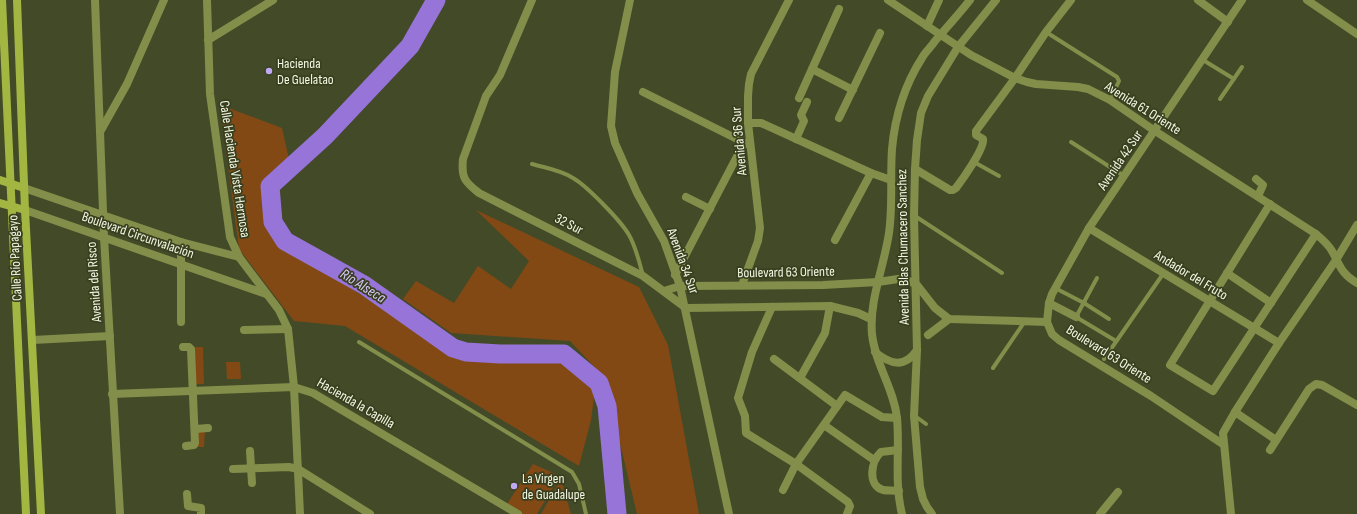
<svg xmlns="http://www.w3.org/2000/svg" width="1357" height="514" font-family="'Sofia Sans Condensed',sans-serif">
  <rect width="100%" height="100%" fill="#434a28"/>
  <g fill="#824915">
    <polygon points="220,105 282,128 289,159 266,182 274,238 452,354 566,362 595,390 591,420 579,466 345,326 294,321 239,249"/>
    <polygon points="476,210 639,287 668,345 699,514 637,514 604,377 570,341 451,333 403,299 416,281 454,303 478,266 511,289 529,261"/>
    <polygon points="194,347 203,347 204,384 195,384"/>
    <polygon points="226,362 240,362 241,379 227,379"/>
    <polygon points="196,428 205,428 204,447 197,447"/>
    <polygon points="533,464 560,476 537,514 523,514 507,504"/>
    <polygon points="561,479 571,514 541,514"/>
  </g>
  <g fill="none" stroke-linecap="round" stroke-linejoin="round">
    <polyline stroke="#9674d8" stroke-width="19" points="436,0 410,46 325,136 270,186 273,222 285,241 364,285 453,348 466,352 500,354 564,354 599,383 607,406 617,514"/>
    <g stroke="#828e4a" stroke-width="4">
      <polyline points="1046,32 1117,77 1119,81 1110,100"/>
      <polyline points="1203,60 1234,79"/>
      <polyline points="1220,99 1242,67"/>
      <polyline points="1071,142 1124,176"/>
      <polyline points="974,162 999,176"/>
      <path d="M532 164C546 168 561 170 573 178 587 186 621 221 629 235 636 247 639 262 643 275"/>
      <polyline points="915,216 1002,273"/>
      <polyline points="1097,278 1076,317 1116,341"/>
      <polyline points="1055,288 1084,303 1109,319"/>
      <polyline points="359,342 572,472 579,484 586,514"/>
      <polyline points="1104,359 1163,274"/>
      <polyline points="993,368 1025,321"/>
      <polyline points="915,416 926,424"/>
    </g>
    <g stroke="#828e4a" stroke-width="8">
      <polyline points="95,0 104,237 120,514"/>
      <polyline points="207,0 210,94 230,237 239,257 279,310 288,329 294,387 300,514"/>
      <path d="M532 0 500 75 486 96 463 159C461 178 465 182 479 193L643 276 686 308"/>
      <polyline points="630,0 615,72 611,126 615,143 637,193 664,241 680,286 729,514"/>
      <path d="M888 0 971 55 1015 78 1027 82 1036 84 1078 87 1088 89 1110 100 1155 131 1316 234C1322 239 1328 244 1332 251 1340 265 1341 274 1357 283"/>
      <polyline points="1198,0 1228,22"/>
      <polyline points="1307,0 1357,34"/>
      <polyline points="927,26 939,0"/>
      <polyline points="208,40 273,0"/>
      <polyline points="812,69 853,90"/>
      <polyline points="643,92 749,145"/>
      <polyline points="799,98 839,9"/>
      <polyline points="839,118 880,33"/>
      <polyline points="748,123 761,123 871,173 891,180"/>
      <polyline points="100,132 127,84 164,0"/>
      <polyline points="796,139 804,121 801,115 807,102"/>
      <path d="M915 169 950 190H953L956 188C962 180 985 148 983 139L976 135V131L1015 78 1046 32 1071 0"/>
      <polyline points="1256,179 1263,185 1258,196"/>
      <polyline points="24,188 181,242 239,257"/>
      <polyline points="686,197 710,209"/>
      <polyline points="1270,204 1170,365 1213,391 1316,234"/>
      <polyline points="25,210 266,294"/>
      <polyline points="1089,228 1279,343"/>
      <polyline points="835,240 871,173"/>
      <polyline points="181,242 181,322"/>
      <polyline points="1227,273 1271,303"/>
      <polyline points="675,275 744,143"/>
      <polyline points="742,285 758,241 760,228 748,123 748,96 749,84 751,74 789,0"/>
      <polyline points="664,291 680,286 823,285 878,282 898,279 909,281 917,285 935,308 949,319 1047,322"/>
      <polyline points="1049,303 1076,317"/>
      <polyline points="772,307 752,352 738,398 745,416 746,433 796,464 848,502 850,506 847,514"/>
      <polyline points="686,308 830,306 858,313 871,319"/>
      <polyline points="1047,322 1049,303 1052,294 1089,228 1242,0"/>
      <polyline points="1047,322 1052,334 1059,340 1151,396 1224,445"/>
      <polyline points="244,330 288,329"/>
      <polyline points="928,335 949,319"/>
      <polyline points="33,340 110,336"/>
      <polyline points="183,347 189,347 191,349 195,443 194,445 186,446"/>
      <path d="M875 352C890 364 904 369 917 350"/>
      <polyline points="774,359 837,406"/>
      <polyline points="800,378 825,333 830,306"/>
      <polyline points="112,394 294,387 313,393 518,514"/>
      <polyline points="1235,412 1276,440"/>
      <polyline points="824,425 874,460"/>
      <polyline points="195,429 208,428"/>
      <path d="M898 450 881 452C871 461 867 485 883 490 888 491 894 490 899 491"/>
      <polyline points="1270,450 1309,389 1316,384 1322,385 1357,405"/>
      <polyline points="250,451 252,483"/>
      <polyline points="233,469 289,467 298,469 370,514"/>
      <polyline points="783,490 796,464 845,395 882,417 897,418"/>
      <polyline points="187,494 188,506 201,508 201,514"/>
      <path d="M902 514C894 483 900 449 897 418 894 389 875 364 872 334 869 300 884 267 889 233 893 205 890 177 892 149 895 116 904 86 922 58 925 52 931 47 935 41 947 27 959 14 970 0"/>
      <polyline points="932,514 927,507 923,499 920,487 914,416 917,350 914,216 915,169 917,140 921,113 928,96 958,47 996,0"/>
      <polyline points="1100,514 1118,492"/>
      <polyline points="1231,514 1223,433 1235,412 1279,343 1336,260 1357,225"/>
    </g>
    <g stroke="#a3b642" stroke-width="8">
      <polyline points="2,0 26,514"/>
      <polyline points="17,0 25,210 41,514"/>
      <polyline points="0,180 24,188"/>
      <polyline points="0,203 25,210"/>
    </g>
  </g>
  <g fill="#bfa8f4" stroke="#393f1e" stroke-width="1.5">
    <circle cx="269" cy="71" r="4"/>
    <circle cx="514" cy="486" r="4"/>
  </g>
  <g text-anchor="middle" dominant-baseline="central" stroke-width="3.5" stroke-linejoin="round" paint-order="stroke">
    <g font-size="14" fill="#f3f8e4" stroke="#393f1e" text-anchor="start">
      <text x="277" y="63">Hacienda<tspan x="277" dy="16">De Guelatao</tspan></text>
      <text x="522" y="478">La Virgen<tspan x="522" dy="16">de Guadalupe</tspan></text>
    </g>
    <g font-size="14" fill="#f3f8e4" stroke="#393f1e">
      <text transform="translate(1143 108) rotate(32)">Avenida 61 Oriente</text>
      <text transform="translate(739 141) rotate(-95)">Avenida 36 Sur</text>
      <text transform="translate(1120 160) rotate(-56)">Avenida 42 Sur</text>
      <text transform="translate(235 169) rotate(81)">Calle Hacienda Vista Hermosa</text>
      <text transform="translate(569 224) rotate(27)">32 Sur</text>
      <text transform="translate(138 235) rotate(19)">Boulevard Circunvalación</text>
      <text transform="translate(903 247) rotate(-91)">Avenida Blas Chumacero Sanchez</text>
      <text transform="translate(15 258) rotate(-93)">Calle Río Papagayo</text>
      <text transform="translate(683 261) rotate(70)">Avenida 34 Sur</text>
      <text transform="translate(786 272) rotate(-1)">Boulevard 63 Oriente</text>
      <text transform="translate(1191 275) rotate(31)">Andador del Fruto</text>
      <text transform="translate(94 282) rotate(-94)">Avenida del Risco</text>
      <text transform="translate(1109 354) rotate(32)">Boulevard 63 Oriente</text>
      <text transform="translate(356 403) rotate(30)">Hacienda la Capilla</text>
    </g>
    <g font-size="15" font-style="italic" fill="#d9cafd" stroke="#393f1e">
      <text transform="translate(363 286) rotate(32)">Rio Alseca</text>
    </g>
  </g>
</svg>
